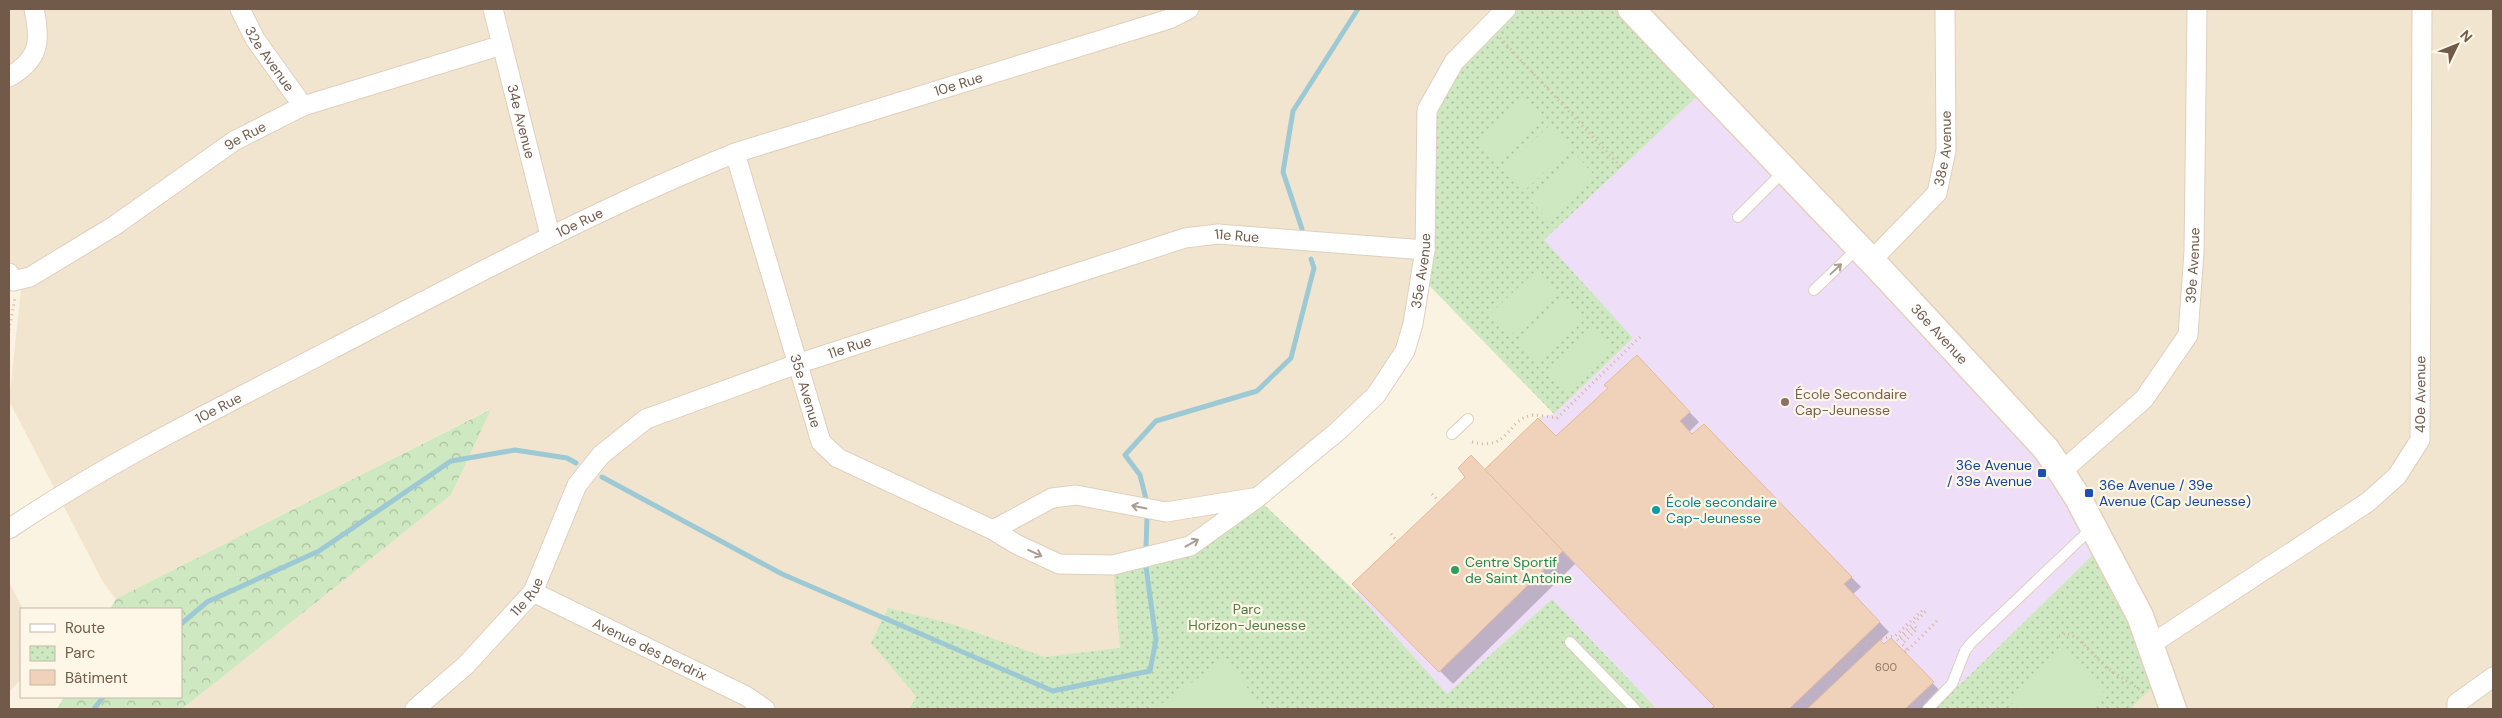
<svg xmlns="http://www.w3.org/2000/svg" width="2502" height="718" font-family="'DM Sans',sans-serif">
  <defs>
    <pattern id="forest-crowns" width="20" height="18" patternUnits="userSpaceOnUse" patternTransform="scale(1.25)"><rect width="20" height="18" fill="#cee8c1"/><path d="M2 6a3 3 0 1 1 6 0M12 15a3 3 0 1 1 6 0" fill="none" stroke="#acbf9f"/></pattern>
    <pattern id="park-dots" width="8" height="8" patternUnits="userSpaceOnUse" patternTransform="scale(1.25)"><rect width="8" height="8" fill="#cee8c1"/><path d="M2 2h.1M6 6h.1" fill="none" stroke="#acbf9f" stroke-width="1.8" stroke-linecap="round"/></pattern>
  </defs>
  <rect width="100%" height="100%" fill="#fbf3e1"/>
  <g fill="#f2e5d0">
    <polygon points="9,9 1517,9 1425,250 1396,368 1257,498 1125,571 1125,655 940,709 182,709 451,495 490,409 116,599 103,582 9,401 21,289 10,288 9,291"/>
    <polygon points="1637,9 2493,9 2493,709 2121,709"/>
    <polygon points="9,582 23,609 21,609 21,679 9,692"/>
  </g>
  <polygon fill="#efdef7" points="1705,89 1996,394 2103,545 1935,709 1657,709 1552,599 1447,694 1357,593 1538,418 1554,414 1633,338 1543,241"/>
  <polygon fill="url(#forest-crowns)" points="491,409 451,495 182,709 57,709 64,697 181,697 181,609 110,609 116,599"/>
  <g fill="url(#park-dots)">
    <polygon points="1506,9 1631,9 1705,89 1544,240 1633,338 1554,414 1420,276 1427,110"/>
    <polygon points="1257,498 1357,593 1447,694 1552,599 1657,709 910,709 916,696 871,643 888,608 952,624 1045,657 1120,648 1113,565 1190,546"/>
    <polygon points="2103,545 2162,678 2130,709 1935,709"/>
  </g>
  <g fill="#cee8c1">
    <polygon points="1522,98 1542,120 1495,164 1475,142"/>
    <polygon points="1549,126 1570,148 1523,192 1502,170"/>
    <polygon points="1576,155 1596,177 1549,221 1529,199"/>
    <polygon points="1537,270 1557,292 1510,336 1490,314"/>
    <polygon points="1564,298 1584,320 1537,364 1517,342"/>
    <polygon points="1593,327 1613,349 1566,393 1545,371"/>
    <polygon points="2063,650 2107,696 2093,709 2018,709 2009,700"/>
    <polygon points="1227,658 1262,709 1154,709"/>
  </g>
  <g fill="#0003">
    <polygon points="1646,366 1699,422 1689,432 1692,436 1704,425 1861,587 1853,594 1889,632 1879,641 1884,645 1891,639 1942,693 1925,709 1713,709 1716,706 1556,438"/>
    <polygon points="1484,469 1575,564 1453,684 1354,584"/>
  </g>
  <g fill="none" stroke-linecap="round" stroke-linejoin="round">
    <g stroke="#9dc9d5" stroke-width="5">
      <polyline points="1302,229 1283,172 1293,111 1358,9"/>
      <polyline points="602,477 782,574 1053,691 1150,671 1156,640 1146,567"/>
      <polyline points="1147,503 1140,475 1125,455 1156,421 1257,391 1291,358 1314,268 1311,259"/>
      <polyline points="1146,547 1147,518"/>
      <polyline points="181,624 207,602 319,551 451,461 515,450 567,458 576,463"/>
      <polyline points="94,709 103,697"/>
    </g>
  </g>
  <g fill="#f0d2ba" stroke="#e2ba9b">
    <polygon points="1637,355 1690,412 1680,421 1692,434 1704,424 1852,577 1844,584 1880,622 1789,709 1711,709 1714,706 1484,470 1538,418 1556,436 1608,388 1604,385"/>
    <polygon points="1471,455 1563,551 1439,672 1352,584 1465,477 1458,468"/>
    <polygon points="1891,638 1934,682 1905,709 1807,709 1880,640 1884,644"/>
  </g>
  <g fill="none" stroke-linecap="round" stroke-linejoin="round">
    <defs>
      <g id="lane">
        <polyline points="1738,217 1784,171"/>
        <polyline points="1814,290 1858,248"/>
        <polyline points="1452,434 1468,419"/>
        <polyline points="1570,642 1635,709"/>
        <polyline points="1928,709 1952,684 1965,651 1971,643 2093,527"/>
      </g>
      <g id="street">
        <path id="s1" d="M240 9 255 39 303 106"/>
        <path id="s2" d="M493 9 550 235"/>
        <path d="M9 77C40 59 41 41 34 9"/>
        <path id="s3" d="M735 153 821 442 838 458 993 530 1016 544 1059 564 1113 565 1190 546 1257 498 1338 431 1376 395 1405 351 1413 324 1425 250 1427 110 1454 62 1506 9"/>
        <path id="s4" d="M1871 261 1937 193 1946 150 1945 9"/>
        <path id="s5" d="M9 273 13 281 30 277 114 226 234 141 303 106 502 45"/>
        <path id="s6" d="M2061 472 2144 399 2188 335 2194 252 2197 9"/>
        <path id="s7" d="M9 529C111 460 223 406 332 349 465 280 596 209 735 153L1169 19 1189 9"/>
        <polyline points="993,530 1052,498 1076,495 1166,512 1253,498"/>
        <path id="s8" d="M533 592 746 696 765 709"/>
        <path id="s9" d="M2150 645 2368 502 2397 476 2420 440 2422 9"/>
        <path id="s10" d="M415 709 466 665 533 592 577 485 601 455 646 419 797 364 1185 238 1218 234 1425 250"/>
        <polyline points="2457,709 2457,703 2493,677"/>
      </g>
      <g id="secondary">
        <path id="s11" d="M1631 9 1886 276 2047 450 2078 498 2140 616 2173 709"/>
      </g>
    </defs>
    <use href="#lane" stroke="#dfcfbd" stroke-width="12"/>
    <use href="#street" stroke="#dfcfbd" stroke-width="21"/>
    <use href="#secondary" stroke="#e4d1bc" stroke-width="29"/>
    <g stroke="#d4b69d" stroke-width="3" stroke-dasharray="1 4" stroke-linecap="butt">
      <polyline points="1500,38 1623,169"/>
      <polyline points="9,330 15,298"/>
      <path d="M1472 442C1510 452 1506 419 1533 415 1540 415 1549 417 1557 418L1642 335"/>
      <polyline points="1432,494 1439,501"/>
      <polyline points="1391,534 1397,541"/>
      <polyline points="2059,636 2066,633 2077,638 2107,668 2145,693"/>
      <polyline points="1908,650 1937,621"/>
      <polyline points="1905,652 1908,650 1902,644 1917,629 1915,626 1899,641 1897,639 1927,610"/>
      <polyline points="1837,668 1864,642 1895,636 1925,608"/>
    </g>
    <use href="#lane" stroke="#fff" stroke-width="10"/>
    <use href="#street" stroke="#fff" stroke-width="19"/>
    <use href="#secondary" stroke="#fff" stroke-width="26"/>
  </g>
  <defs><path id="oneway-shaft" d="M-6 0H5M1.5-3L5.5 0L1.5 3" fill="none" stroke-width="1.6" stroke-linecap="round" stroke-linejoin="round" transform="scale(1.25)"/></defs>
  <g stroke="#aa9c92">
    <use href="#oneway-shaft" transform="translate(1836 269) rotate(-43)"/>
    <use href="#oneway-shaft" transform="translate(1139 507) rotate(-169)"/>
    <use href="#oneway-shaft" transform="translate(1192 543) rotate(-29)"/>
    <use href="#oneway-shaft" transform="translate(1035 553) rotate(25)"/>
  </g>
  <circle fill="#8d6e63" stroke="#fef7e7" stroke-width="2" cx="1785" cy="402" r="5"/>
  <g fill="#1a4fb4" stroke="#fef7e7" stroke-width="2">
    <rect x="2037" y="468" width="10" height="10" rx="2.5"/>
    <rect x="2084" y="488" width="10" height="10" rx="2.5"/>
  </g>
  <circle fill="#0f9aa8" stroke="#fef7e7" stroke-width="2" cx="1656" cy="510" r="5"/>
  <circle fill="#2e9e5b" stroke="#fef7e7" stroke-width="2" cx="1455" cy="570" r="5"/>
  <g text-anchor="middle" dominant-baseline="central" stroke-width="4.5" stroke-linejoin="round" paint-order="stroke">
    <g font-size="11" fill="#917865">
      <text x="1886" y="667">600</text>
    </g>
    <g font-size="14" fill="#715a49" stroke="#fef7e7">
      <text stroke="none"><textPath href="#s1" startOffset="58">32e Avenue</textPath></text>
      <text stroke="none"><textPath href="#s7" startOffset="1052">10e Rue</textPath></text>
      <text stroke="none"><textPath href="#s2" startOffset="116">34e Avenue</textPath></text>
      <text stroke="none"><textPath href="#s5" startOffset="284">9e Rue</textPath></text>
      <text stroke="none"><textPath href="#s4" startOffset="140">38e Avenue</textPath></text>
      <text stroke="none"><textPath href="#s7" startOffset="648">10e Rue</textPath></text>
      <text stroke="none"><textPath href="#s10" startOffset="999">11e Rue</textPath></text>
      <text stroke="none"><textPath href="#s6" startOffset="258">39e Avenue</textPath></text>
      <text stroke="none"><textPath href="#s3" startOffset="1078">35e Avenue</textPath></text>
      <text stroke="none"><textPath href="#s11" startOffset="448">36e Avenue</textPath></text>
      <text stroke="none"><textPath href="#s10" startOffset="594">11e Rue</textPath></text>
      <text stroke="none"><textPath href="#s3" startOffset="248">35e Avenue</textPath></text>
      <text stroke="none"><textPath href="#s9" startOffset="388">40e Avenue</textPath></text>
      <text stroke="none"><textPath href="#s7" startOffset="242">10e Rue</textPath></text>
      <text stroke="none"><textPath href="#s10" startOffset="159">11e Rue</textPath></text>
      <text stroke="none"><textPath href="#s8" startOffset="130">Avenue des perdrix</textPath></text>
    </g>
    <g font-size="14" fill="#785e54" stroke="#fef7e7" text-anchor="start">
      <text x="1795" y="394">École Secondaire<tspan x="1795" dy="16">Cap-Jeunesse</tspan></text>
    </g>
    <g font-size="14" fill="#164399" stroke="#fef7e7" text-anchor="end">
      <text x="2032" y="465">36e Avenue<tspan x="2032" dy="16">/ 39e Avenue</tspan></text>
      <text x="2099" y="485" text-anchor="start">36e Avenue / 39e<tspan x="2099" dy="16">Avenue (Cap Jeunesse)</tspan></text>
    </g>
    <g font-size="14" fill="#0d838f" stroke="#fef7e7" text-anchor="start">
      <text x="1666" y="502">École secondaire<tspan x="1666" dy="16">Cap-Jeunesse</tspan></text>
    </g>
    <g font-size="14" fill="#27864d" stroke="#fef7e7" text-anchor="start">
      <text x="1465" y="562">Centre Sportif<tspan x="1465" dy="16">de Saint Antoine</tspan></text>
    </g>
    <g font-size="14" fill="#527c44" stroke="#fef7e7">
      <text x="1247" y="609">Parc<tspan x="1247" dy="16">Horizon-Jeunesse</tspan></text>
    </g>
  </g>
  <rect width="2502" height="718" fill="none" stroke="#715a49" stroke-width="20"/>
  <rect x="20" y="608" width="162" height="90" fill="#fef7e7" stroke="#c6b8a8"/>
  <rect x="30" y="624" width="25" height="8" fill="#ffffff" stroke="#c6b8a8"/>
  <text x="65" y="633" font-size="15" fill="#715a49">Route</text>
  <rect x="30" y="646" width="25" height="15" fill="url(#park-dots)" stroke="#c6b8a8"/>
  <text x="65" y="658" font-size="15" fill="#715a49">Parc</text>
  <rect x="30" y="670" width="25" height="15" fill="#f0d2ba" stroke="#c6b8a8"/>
  <text x="65" y="683" font-size="15" fill="#715a49">Bâtiment</text>
  <g transform="translate(2457 45) rotate(47)" stroke="#fef7e7" stroke-width="4" paint-order="stroke">
  <path d="M0-4L9 19L0 12L-9 19Z" fill="#715a49"/>
  <text y="-8" font-size="14" font-weight="bold" text-anchor="middle" fill="#715a49">N</text>
  </g>
</svg>
